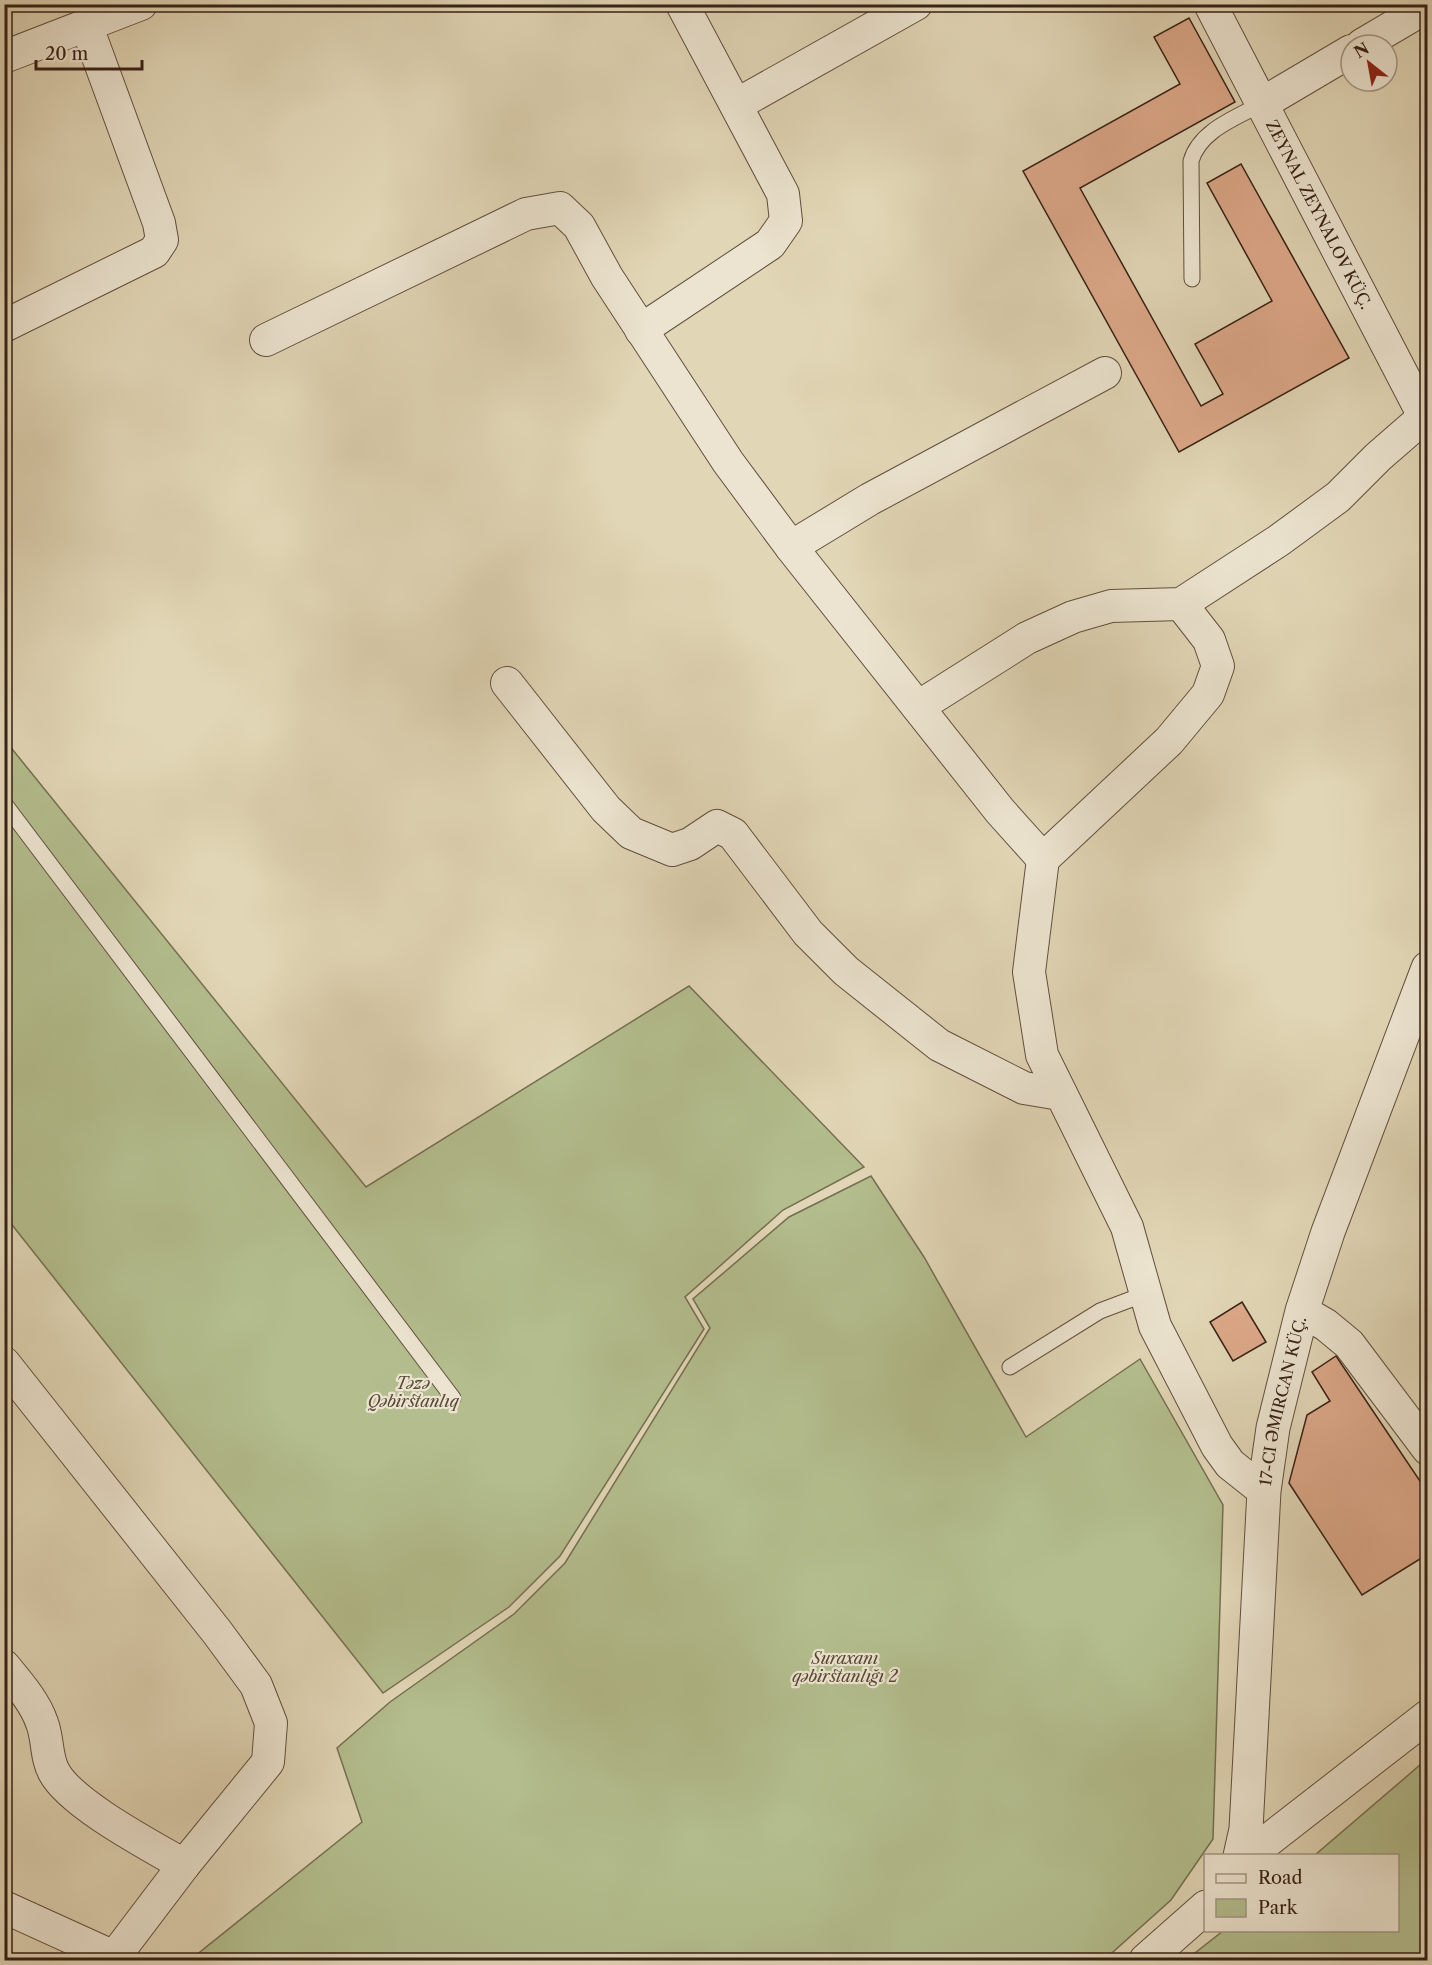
<svg xmlns="http://www.w3.org/2000/svg" width="1432" height="1965" font-family="'Libre Caslon Text',serif">
  <rect width="100%" height="100%" fill="#e1d6b6"/>
  <filter id="stains"><feTurbulence type="fractalNoise" baseFrequency=".00333" numOctaves="4"/><feColorMatrix values="0 0 0 0 .2 0 0 0 0 .09 0 0 0 0 .02 0 0 0 .5 -.17"/></filter>
  <radialGradient id="worn" r=".72"><stop offset=".6" stop-color="#630" stop-opacity="0"/><stop offset="1" stop-color="#630" stop-opacity=".3"/></radialGradient>
  <g fill="#b3bd8d" stroke="#756f52" stroke-width="1.5">
    <polygon points="4,739 366,1187 689,986 864,1167 783,1210 685,1297 704,1329 560,1556 509,1607 383,1693 5,1216"/>
    <polygon points="871,1176 924,1257 1026,1437 1140,1359 1223,1505 1213,1839 1171,1900 1104,1960 190,1960 362,1822 337,1748 390,1702 514,1614 565,1563 710,1328 693,1299 789,1217"/>
    <polygon points="1427,1759 1427,1960 1186,1960 1223,1931 1398,1930 1398,1856 1315,1855"/>
  </g>
  <g fill="#dca889" stroke="#372116" stroke-width="1.5">
    <polygon points="1189,18 1235,102 1080,188 1201,406 1223,394 1195,344 1272,301 1207,183 1241,164 1349,358 1179,452 1023,171 1180,84 1154,37"/>
    <polygon points="1242,1302 1266,1342 1233,1361 1210,1322"/>
    <polygon points="1336,1356 1428,1493 1428,1554 1362,1595 1289,1483 1307,1415 1330,1401 1312,1372"/>
  </g>
  <g fill="none" stroke-linecap="round" stroke-linejoin="round">
    <defs>
      <g id="service">
        <path d="M1192 279 1191 161C1200 130 1236 118 1263 103"/>
        <polyline points="4,803 453,1398"/>
        <polyline points="1010,1367 1100,1311 1145,1294"/>
      </g>
      <g id="minor">
        <path id="s1" d="M1210 4 1428 424"/>
        <polyline points="1362,45 1428,6"/>
        <polyline points="4,57 141,4"/>
        <polyline points="1263,103 1351,51"/>
        <polyline points="736,105 916,4"/>
        <polyline points="4,326 154,252 162,240 159,223 87,27"/>
        <polyline points="641,330 770,244 786,221 783,194 682,4"/>
        <polyline points="266,340 526,214 560,208 579,226 607,277 728,462 791,547 1000,811 1043,859"/>
        <polyline points="791,547 870,499 1105,373"/>
        <polyline points="1181,604 1209,640 1218,666 1208,694 1169,741 1043,859 1029,972 1042,1055 1127,1227 1155,1326 1217,1446 1230,1464 1264,1491"/>
        <polyline points="507,683 606,809 631,833 672,850 690,844 717,826 733,834 808,933 846,971 939,1045 1024,1088 1060,1094"/>
        <polyline points="918,707 1027,638 1073,617 1111,606 1181,604 1278,541 1338,497 1378,457 1424,417"/>
        <polyline points="1302,1311 1326,1325 1349,1344 1428,1449"/>
        <polyline points="4,1363 217,1632 256,1685 271,1723 268,1762 184,1865 112,1960"/>
        <path d="M4 1666C18 1683 35 1702 42 1723 48 1738 46 1758 54 1772 71 1804 151 1846 184 1865"/>
        <polyline points="1248,1856 1428,1716"/>
        <polyline points="4,1907 114,1957"/>
      </g>
      <g id="tertiary">
        <path id="s2" d="M1240 1856 1246 1829 1264 1491 1273 1428 1302 1311 1328 1232 1428 968"/>
        <polyline points="1146,1960 1206,1907"/>
      </g>
    </defs>
    <use href="#service" stroke="#624e3e" stroke-width="17"/>
    <use href="#minor" stroke="#624e3e" stroke-width="34"/>
    <use href="#tertiary" stroke="#624e3e" stroke-width="35"/>
    <use href="#service" stroke="#ece4d0" stroke-width="15"/>
    <use href="#minor" stroke="#ece4d0" stroke-width="32"/>
    <use href="#tertiary" stroke="#ece4d0" stroke-width="33"/>
  </g>
  <g text-anchor="middle" dominant-baseline="central" stroke-width="4.5" stroke-linejoin="round" paint-order="stroke">
    <g font-size="16" fill="#372116" stroke="#ece4d0">
      <text stroke="none"><textPath href="#s1" startOffset="237">ZEYNAL ZEYNALOV KÜÇ.</textPath></text>
      <text stroke="none"><textPath href="#s2" startOffset="458">17-CI ƏMIRCAN KÜÇ.</textPath></text>
    </g>
    <g font-size="16" font-style="italic" fill="#564834" stroke="#ece4d0">
      <text x="413" y="1383">Təzə<tspan x="413" dy="18">Qəbirstanlıq</tspan></text>
      <text x="845" y="1658">Suraxanı<tspan x="845" dy="18">qəbirstanlığı 2</tspan></text>
    </g>
  </g>
  <rect width="1432" height="1965" fill="none" stroke="#e1d6b6" stroke-width="24"/>
  <rect x="6" y="6" width="1420" height="1953" fill="none" stroke="#372116" stroke-width="3"/>
  <rect x="12" y="12" width="1408" height="1941" fill="none" stroke="#372116" stroke-width="1.5"/>
  <rect x="1204" y="1854" width="195" height="78" fill="#ece4d0" stroke="#a49686" stroke-width="1.5"/>
  <rect x="1216" y="1874" width="30" height="9" fill="#ece4d0" stroke="#a49686" stroke-width="1.5"/>
  <text x="1258" y="1884" font-size="18" fill="#372116">Road</text>
  <rect x="1216" y="1899" width="30" height="18" fill="#b3bd8d" stroke="#a49686" stroke-width="1.5"/>
  <text x="1258" y="1914" font-size="18" fill="#372116">Park</text>
  <g transform="translate(1369 63) rotate(329)"><circle r="28" fill="#ece4d0" stroke="#a49686" stroke-width="1.5"/>
  <path d="M0-4.5L10 22L0 15L-10 22Z" fill="#8f2418"/>
  <text y="-9" font-size="16" font-weight="bold" text-anchor="middle" fill="#372116">N</text>
  </g>
  <path d="M36 60v9h106v-9" fill="none" stroke="#372116" stroke-width="3"/>
  <text x="45" y="60" font-size="18" fill="#372116" stroke="#ece4d0" stroke-width="4.5" paint-order="stroke">20 m</text>
  <rect width="100%" height="100%" filter="url(#stains)"/>
  <rect width="100%" height="100%" fill="url(#worn)"/>
</svg>
